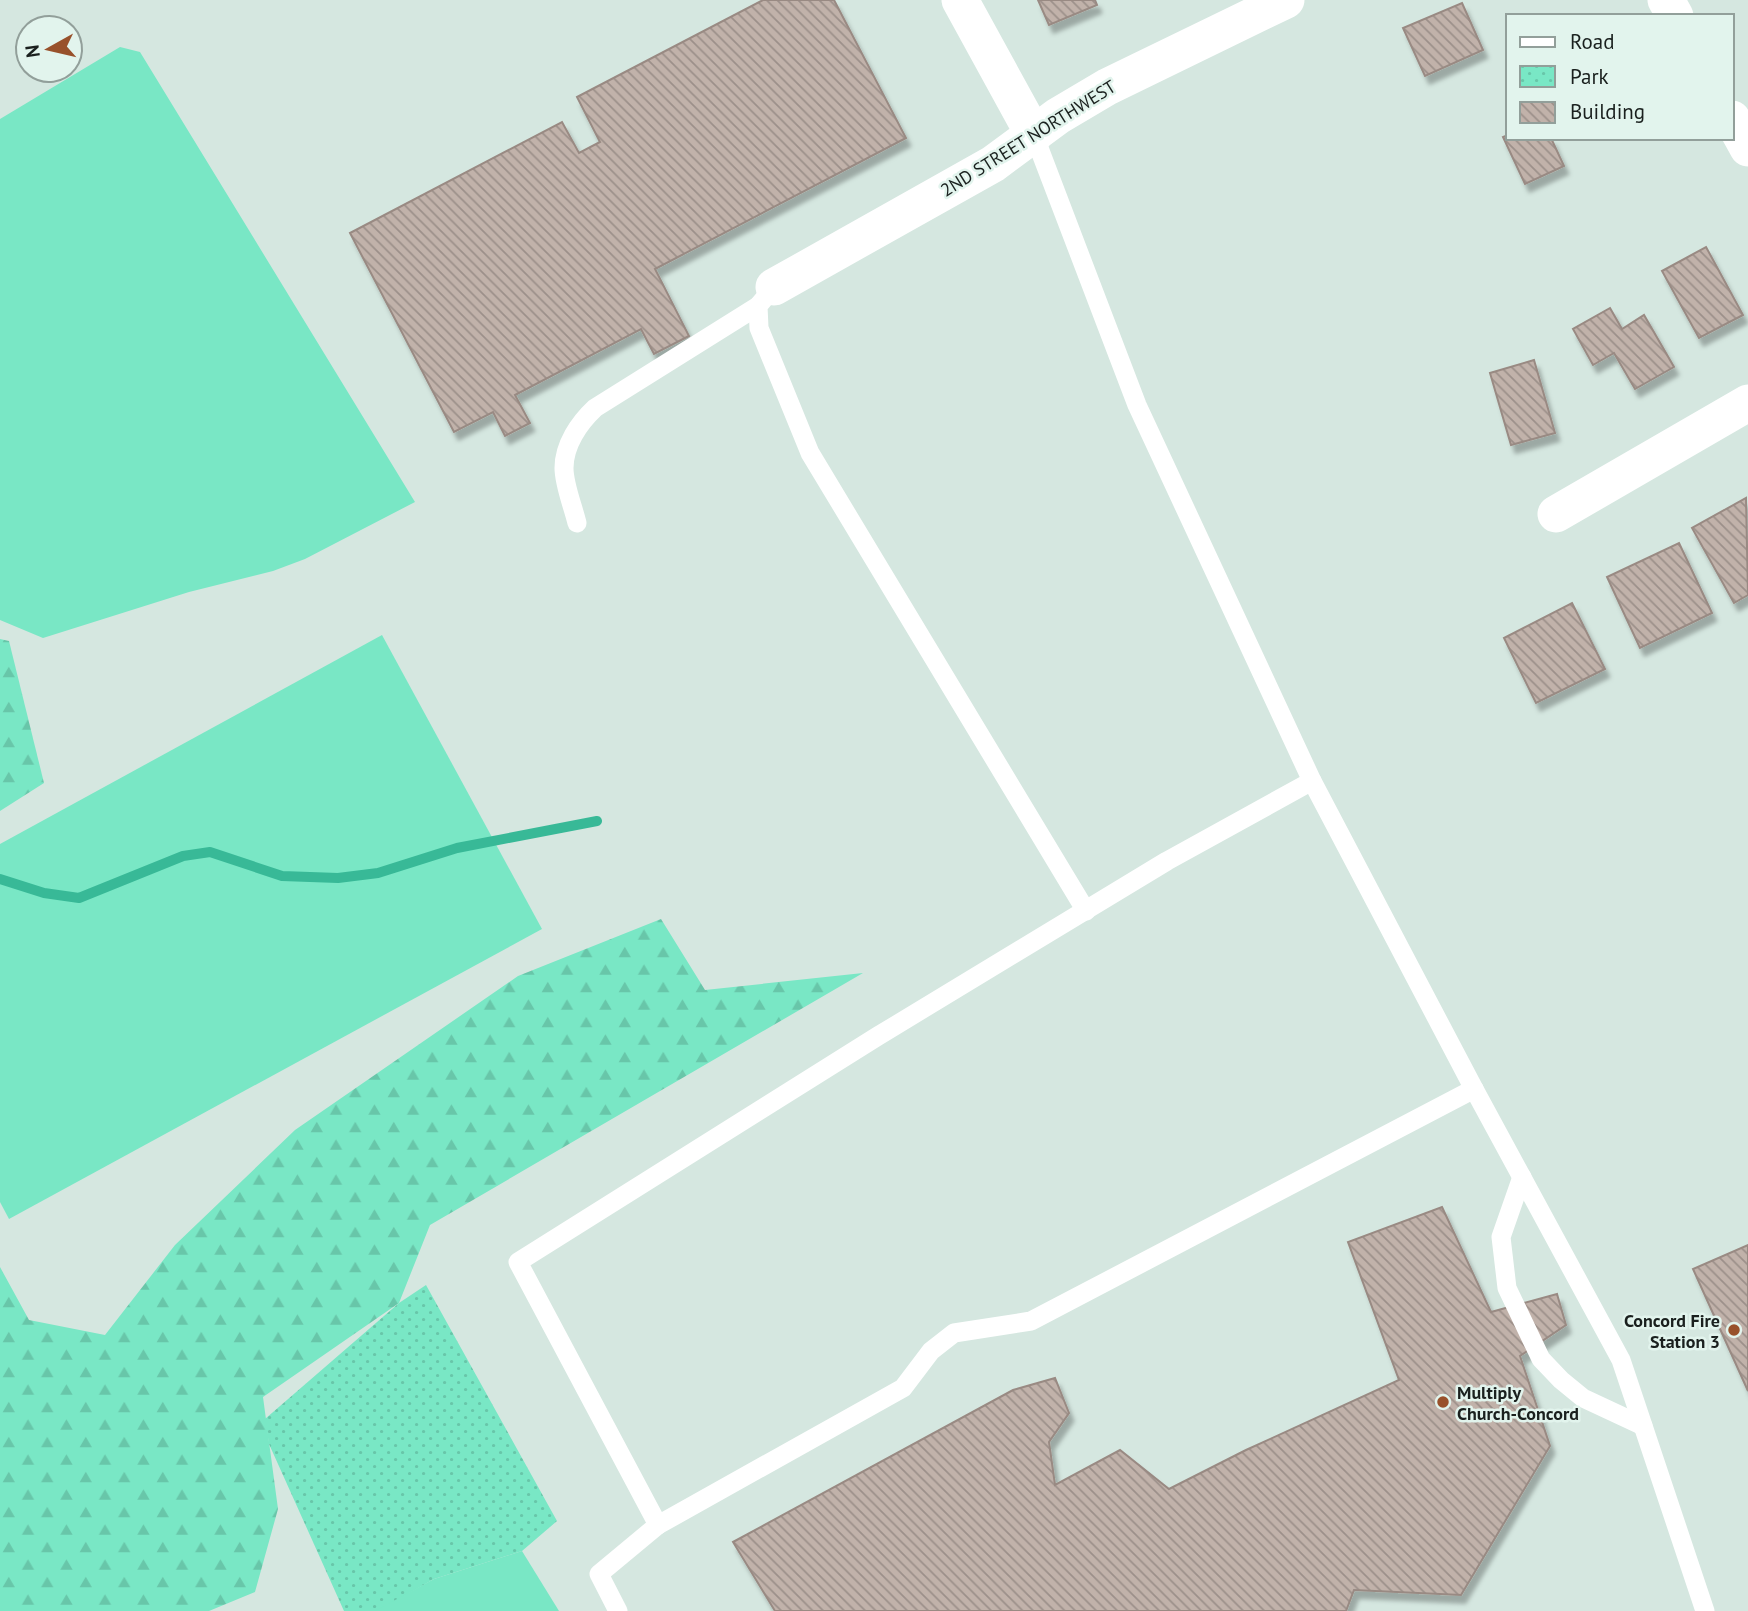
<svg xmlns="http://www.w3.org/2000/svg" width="1748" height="1611" font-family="'PT Sans',sans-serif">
  <defs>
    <pattern id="forest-firs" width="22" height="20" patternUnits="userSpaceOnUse" patternTransform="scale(1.75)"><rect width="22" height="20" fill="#79e7c5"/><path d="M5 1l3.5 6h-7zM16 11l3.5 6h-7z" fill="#68c6a9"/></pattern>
    <pattern id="park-dots" width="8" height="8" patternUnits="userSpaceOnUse" patternTransform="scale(1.75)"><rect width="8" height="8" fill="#79e7c5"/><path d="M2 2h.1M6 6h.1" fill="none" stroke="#68c6a9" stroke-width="1.8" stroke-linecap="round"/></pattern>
    <pattern id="building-back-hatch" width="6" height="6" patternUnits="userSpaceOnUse" patternTransform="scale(1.75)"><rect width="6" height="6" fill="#c1b2aa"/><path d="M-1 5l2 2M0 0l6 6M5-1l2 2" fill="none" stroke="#9c908a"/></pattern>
    <filter id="shadow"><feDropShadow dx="4.5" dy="8" stdDeviation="2" flood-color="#0004"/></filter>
  </defs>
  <rect width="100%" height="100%" fill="#d5e7e0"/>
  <g fill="url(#forest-firs)">
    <polygon points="0,639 9,641 44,783 0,811"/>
    <polygon points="661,919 705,990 863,973 430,1225 399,1303 263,1397 278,1509 255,1592 209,1611 0,1611 0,1267 29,1320 105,1335 175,1245 295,1130 518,976"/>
  </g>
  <polygon fill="url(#park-dots)" points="426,1285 557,1521 522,1551 434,1579 378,1611 344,1611 269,1444 265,1419 399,1303"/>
  <g fill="#79e7c5">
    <polygon points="120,47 140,52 415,502 305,559 273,571 189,592 43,638 0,620 0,119"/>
    <polygon points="382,635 542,929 9,1219 0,1202 0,844"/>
    <polygon points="522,1551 559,1611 375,1611 434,1579"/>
  </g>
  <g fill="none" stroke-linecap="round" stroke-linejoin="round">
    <polyline stroke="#38b997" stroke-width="10" points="0,879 44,893 79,898 183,856 210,852 282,876 338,878 378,873 457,848 597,821"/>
  </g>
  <g fill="url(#building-back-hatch)" stroke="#998a83" stroke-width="2" filter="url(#shadow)">
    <polygon points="763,0 834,0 906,138 655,269 689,336 654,354 641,329 515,395 530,423 505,436 493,412 454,432 350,233 562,122 579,153 600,142 577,97"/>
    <polygon points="1038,0 1095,0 1097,5 1049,25"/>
    <polygon points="1462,3 1483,50 1425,76 1403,28"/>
    <polygon points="1508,135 1508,138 1551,138 1564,166 1525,184 1503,137"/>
    <polygon points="1706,247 1743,315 1699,338 1662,271"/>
    <polygon points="1610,308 1622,329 1644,315 1674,367 1635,389 1614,353 1593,365 1573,329"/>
    <polygon points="1534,360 1555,433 1511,445 1490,373"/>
    <polygon points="1746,498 1748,595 1734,603 1692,528"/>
    <polygon points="1679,543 1712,613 1640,648 1607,577"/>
    <polygon points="1572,603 1605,669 1536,703 1504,638"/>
    <polygon points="1442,1207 1491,1312 1557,1294 1566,1325 1520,1356 1550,1446 1461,1595 1354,1590 1346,1611 775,1611 733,1542 1013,1390 1055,1378 1069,1413 1049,1442 1055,1485 1120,1450 1169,1489 1246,1450 1399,1380 1348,1242"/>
    <polygon points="1748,1245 1748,1391 1693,1269"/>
  </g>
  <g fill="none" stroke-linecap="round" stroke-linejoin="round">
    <g stroke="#fff" stroke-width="19">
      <polyline points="1034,135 1137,405 1312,781 1474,1089 1621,1360 1705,1611"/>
      <polyline points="774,287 758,306 759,328 810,453 1086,911"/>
      <path d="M577 523C573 506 564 485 564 468 564 445 579 423 595 408L758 306"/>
      <polyline points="1312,781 1167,861 878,1036 518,1262 658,1525 903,1388 931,1351 954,1333 1031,1321 1474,1089"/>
      <polyline points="1522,1177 1501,1237 1507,1288 1541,1359 1561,1380 1583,1398 1643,1426"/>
      <polyline points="618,1611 599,1574 658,1525"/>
    </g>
    <g stroke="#fff" stroke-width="37">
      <polyline points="960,0 1034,135"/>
      <polyline points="1666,0 1675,16"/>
      <polyline points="1732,119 1748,148"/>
      <polyline points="774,287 993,164 1058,116 1107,87 1286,0"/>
      <polyline points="1556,514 1748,403"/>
    </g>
  </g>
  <g fill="#98512b" stroke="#e2f4ed" stroke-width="2.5">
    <circle cx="1734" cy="1330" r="7"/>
    <circle cx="1443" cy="1402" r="7"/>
  </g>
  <g text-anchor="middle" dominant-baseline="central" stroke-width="5" stroke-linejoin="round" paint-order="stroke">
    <g font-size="18" fill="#1a201e" stroke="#e2f4ed">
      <text transform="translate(1028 138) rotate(-32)">2ND STREET NORTHWEST</text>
    </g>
    <g font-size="18" font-weight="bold" fill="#1a201e" stroke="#e2f4ed" text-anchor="end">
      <text x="1720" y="1320">Concord Fire<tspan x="1720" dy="21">Station 3</tspan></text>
      <text x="1457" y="1392" text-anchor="start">Multiply<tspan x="1457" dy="21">Church-Concord</tspan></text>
    </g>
  </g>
  <rect x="1506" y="14" width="228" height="126" fill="#e2f4ed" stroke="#929f9a" stroke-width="2"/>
  <rect x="1520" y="37" width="35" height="10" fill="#ffffff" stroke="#929f9a" stroke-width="2"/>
  <text x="1570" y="49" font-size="21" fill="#1a201e">Road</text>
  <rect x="1520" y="66" width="35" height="21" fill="url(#park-dots)" stroke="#929f9a" stroke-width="2"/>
  <text x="1570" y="84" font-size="21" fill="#1a201e">Park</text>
  <rect x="1520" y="102" width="35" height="21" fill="url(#building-back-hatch)" stroke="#929f9a" stroke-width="2"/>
  <text x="1570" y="119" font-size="21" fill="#1a201e">Building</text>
  <g transform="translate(49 49) rotate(262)"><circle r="33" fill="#e2f4ed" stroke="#929f9a" stroke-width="2"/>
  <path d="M0-5L12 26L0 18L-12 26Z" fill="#98512b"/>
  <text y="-10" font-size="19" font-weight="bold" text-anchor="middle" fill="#1a201e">N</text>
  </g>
</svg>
